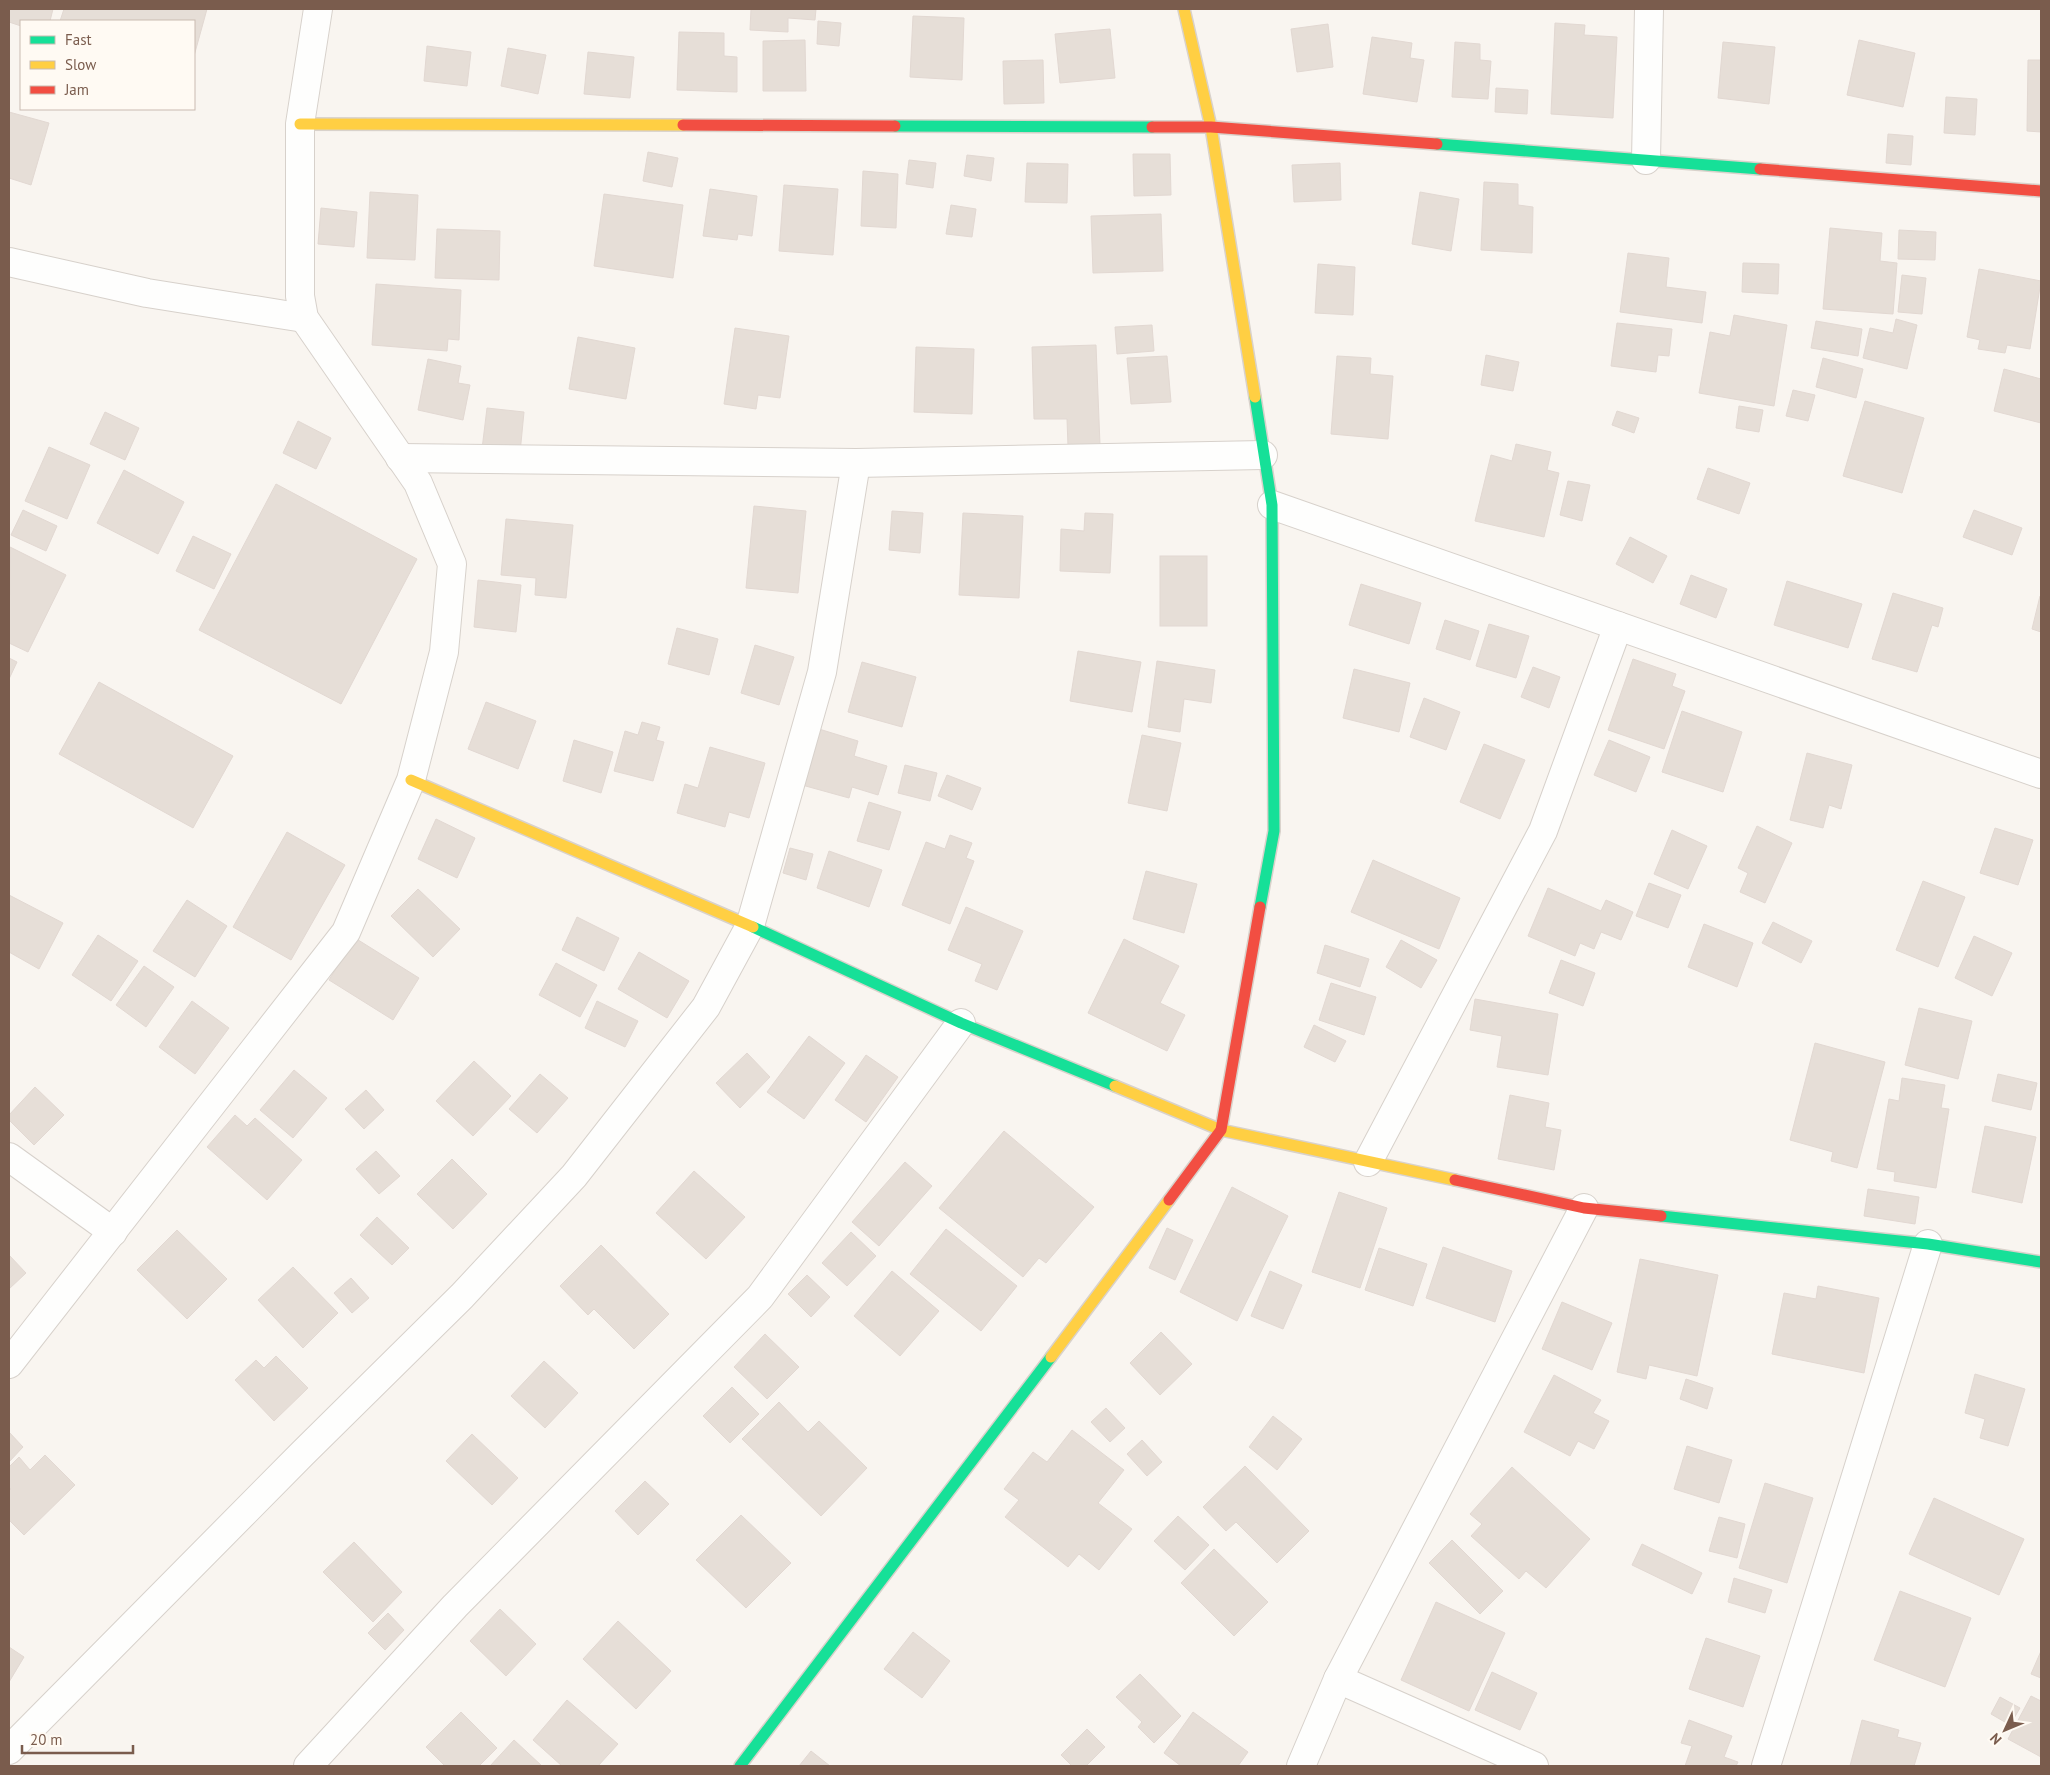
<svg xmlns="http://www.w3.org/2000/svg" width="2050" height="1775" font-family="'PT Sans',sans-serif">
  <rect width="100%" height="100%" fill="#f9f5f0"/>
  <g fill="#e6ded7" stroke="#e2d8d2">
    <polygon points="9,9 53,9 50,21 21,21 21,26 9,22"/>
    <polygon points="64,9 207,9 194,56 194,21 60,21"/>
    <polygon points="751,9 816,9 815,20 788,18 788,32 750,30"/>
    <polygon points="913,16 964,18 962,80 910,77"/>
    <polygon points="818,21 841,23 839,46 817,44"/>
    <polygon points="1555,23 1585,25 1584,35 1617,37 1613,118 1551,114"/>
    <polygon points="1328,24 1333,67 1297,72 1291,29"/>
    <polygon points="1110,29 1115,78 1060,83 1055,34"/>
    <polygon points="679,32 724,33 724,56 737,57 737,92 677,90"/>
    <polygon points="1372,37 1412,43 1410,58 1424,60 1417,102 1363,94"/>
    <polygon points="805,40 806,91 763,91 763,41"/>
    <polygon points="1859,40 1915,53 1903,107 1847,95"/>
    <polygon points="1455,42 1480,44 1480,60 1491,61 1488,99 1452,97"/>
    <polygon points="1723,42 1775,47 1769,104 1718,98"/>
    <polygon points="427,46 471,52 467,86 424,81"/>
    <polygon points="508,48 546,55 538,94 501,86"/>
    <polygon points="588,52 634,57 630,98 584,94"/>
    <polygon points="1043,60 1044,103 1004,104 1003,61"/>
    <polygon points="2028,60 2041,60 2041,132 2027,131"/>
    <polygon points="1496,88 1528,90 1527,114 1495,112"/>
    <polygon points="1946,97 1977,99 1975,135 1944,133"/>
    <polygon points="9,112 49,123 31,185 9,178"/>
    <polygon points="1888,134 1913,136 1911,165 1886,163"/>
    <polygon points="648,152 678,158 672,187 643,181"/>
    <polygon points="1133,154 1170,154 1171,195 1134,196"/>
    <polygon points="967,155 994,158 991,181 964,176"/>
    <polygon points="909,160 936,163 933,188 906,184"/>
    <polygon points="1027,163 1068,164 1067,203 1025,202"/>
    <polygon points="1340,163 1341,200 1294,202 1292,165"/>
    <polygon points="863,171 898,174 896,228 861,226"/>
    <polygon points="1484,182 1518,184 1518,205 1533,207 1532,253 1481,250"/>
    <polygon points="784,185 838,189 833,255 779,251"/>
    <polygon points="710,189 757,196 752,236 738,234 737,240 703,236"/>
    <polygon points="370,192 418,195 415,260 367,258"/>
    <polygon points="1420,192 1459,199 1451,251 1412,244"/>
    <polygon points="604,194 683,205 673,278 594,266"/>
    <polygon points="951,205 976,209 972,237 946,234"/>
    <polygon points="321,208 357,212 354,247 318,244"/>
    <polygon points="1161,214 1163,271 1093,273 1091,216"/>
    <polygon points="1830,228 1882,233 1880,261 1897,263 1893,314 1823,309"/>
    <polygon points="437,229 500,231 499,280 435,278"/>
    <polygon points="1899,230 1936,232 1935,260 1898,259"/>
    <polygon points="1628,253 1669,258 1666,287 1706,292 1702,323 1620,312"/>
    <polygon points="1743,263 1779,264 1778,294 1742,292"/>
    <polygon points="1318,264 1355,267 1353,315 1315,313"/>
    <polygon points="1979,269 2041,281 2030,349 2007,345 2005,353 1978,349 1980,340 1967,337"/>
    <polygon points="1902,275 1926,278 1922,314 1898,312"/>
    <polygon points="376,284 461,290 459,340 448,339 447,351 372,345"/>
    <polygon points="1734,315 1787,325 1774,406 1699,393 1710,332 1730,336"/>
    <polygon points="1896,319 1917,325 1907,369 1863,358 1870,328 1893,333"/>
    <polygon points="1816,321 1862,329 1858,356 1811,348"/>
    <polygon points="1617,323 1672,329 1669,356 1658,355 1656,372 1611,366"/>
    <polygon points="1152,325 1154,351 1117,354 1115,327"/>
    <polygon points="735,328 789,336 780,398 758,395 756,409 724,404"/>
    <polygon points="578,337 635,348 626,399 569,389"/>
    <polygon points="1096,345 1100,445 1068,446 1067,419 1034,419 1032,347"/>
    <polygon points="916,347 974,349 972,414 914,412"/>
    <polygon points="1486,355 1519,362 1513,391 1481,385"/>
    <polygon points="1167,356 1171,402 1131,404 1127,358"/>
    <polygon points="1337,356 1371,358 1370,374 1393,376 1388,439 1331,434"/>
    <polygon points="1823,358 1863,369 1856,398 1816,387"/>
    <polygon points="428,359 461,366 458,383 470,385 463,420 418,410"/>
    <polygon points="2004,369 2041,379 2041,423 1994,411"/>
    <polygon points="1793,390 1815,395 1808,421 1786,416"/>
    <polygon points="1865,401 1924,418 1902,493 1843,476"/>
    <polygon points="1739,406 1763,410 1759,432 1736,428"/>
    <polygon points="487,408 524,412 520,453 482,449"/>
    <polygon points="1617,411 1639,418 1634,433 1612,425"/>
    <polygon points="105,412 139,428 125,460 90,444"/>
    <polygon points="298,421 331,438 316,469 283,453"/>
    <polygon points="1516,444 1551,452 1547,470 1559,473 1544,537 1475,521 1491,455 1512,461"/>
    <polygon points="49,447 90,465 67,519 25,501"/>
    <polygon points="1708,468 1750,483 1739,514 1697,499"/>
    <polygon points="124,470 184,502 158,554 97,523"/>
    <polygon points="1568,481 1590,485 1582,521 1560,515"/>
    <polygon points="276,484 417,559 341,704 199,630"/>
    <polygon points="754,506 806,511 798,593 746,588"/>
    <polygon points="23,510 57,526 46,551 11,535"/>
    <polygon points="1974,510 2022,528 2012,555 1963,537"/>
    <polygon points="892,511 923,513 920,553 889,550"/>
    <polygon points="963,513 1023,516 1019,598 959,595"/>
    <polygon points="1085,513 1113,514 1110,573 1060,571 1061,529 1084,531"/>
    <polygon points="506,519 573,525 566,598 535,595 536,578 501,575"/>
    <polygon points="193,536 231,554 214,589 176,571"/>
    <polygon points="1630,537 1667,556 1653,583 1616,564"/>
    <polygon points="10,547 66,575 28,652 9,643"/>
    <rect x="1160" y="556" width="47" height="70"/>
    <polygon points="1691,575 1727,589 1716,618 1680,604"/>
    <polygon points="478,580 521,585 516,632 474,627"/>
    <polygon points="1787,581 1862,604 1848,648 1774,625"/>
    <polygon points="1361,584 1421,603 1409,644 1349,625"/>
    <polygon points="1893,593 1943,608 1938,627 1932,625 1917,672 1872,659"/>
    <polygon points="2040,596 2041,596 2041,632 2032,629"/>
    <polygon points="1445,620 1479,631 1470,660 1436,649"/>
    <polygon points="1489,624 1529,636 1516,678 1476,666"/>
    <polygon points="677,628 718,639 709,675 668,664"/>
    <polygon points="755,645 794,657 779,705 741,693"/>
    <polygon points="1078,651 1141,662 1132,712 1070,701"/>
    <polygon points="9,658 17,662 9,679"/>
    <polygon points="1633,659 1676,674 1672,686 1685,691 1664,749 1608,730"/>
    <polygon points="1157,661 1215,670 1211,703 1184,699 1180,732 1148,727"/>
    <polygon points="862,662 916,677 902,727 848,712"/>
    <polygon points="1533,667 1560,677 1549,708 1521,697"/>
    <polygon points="1354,669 1410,683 1399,732 1343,718"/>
    <polygon points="99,682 233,756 193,828 59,754"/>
    <polygon points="1424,698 1460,712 1446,750 1410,737"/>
    <polygon points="486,702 536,721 518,769 468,749"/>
    <polygon points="1682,711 1742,732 1723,792 1662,772"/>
    <polygon points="642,722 660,727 656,740 664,742 653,781 614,771 625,731 638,735"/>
    <polygon points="819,729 858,741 854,756 887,766 878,795 852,787 849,798 802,785"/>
    <polygon points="1142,735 1181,743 1167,811 1128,803"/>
    <polygon points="574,740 613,752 601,793 563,781"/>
    <polygon points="1609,740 1650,757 1636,792 1594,775"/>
    <polygon points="1484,744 1525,760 1500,819 1460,802"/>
    <polygon points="710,747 765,763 749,818 729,812 725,827 677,813 685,784 698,788"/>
    <polygon points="1807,753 1852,765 1841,809 1829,805 1823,828 1790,820"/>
    <polygon points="905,765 937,773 930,801 898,793"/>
    <polygon points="947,775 981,788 972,810 938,796"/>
    <polygon points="869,802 901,812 889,850 857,841"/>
    <polygon points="436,819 475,838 457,878 418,859"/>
    <polygon points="1757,826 1792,843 1765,903 1740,892 1748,873 1738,868"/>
    <polygon points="1995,828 2033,840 2018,885 1980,873"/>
    <polygon points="1672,830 1707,846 1688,889 1654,874"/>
    <polygon points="287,832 345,865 291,960 233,927"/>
    <polygon points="950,835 972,843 966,858 974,861 950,924 902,905 926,842 945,849"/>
    <polygon points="790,848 813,854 806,880 783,873"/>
    <polygon points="829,851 882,870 869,907 817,888"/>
    <polygon points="1373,860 1460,898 1439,949 1351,912"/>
    <polygon points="1146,871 1197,884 1184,933 1133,919"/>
    <polygon points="1923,881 1965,897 1938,967 1896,950"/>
    <polygon points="1649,883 1681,895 1668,928 1636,916"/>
    <polygon points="1548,888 1601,911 1606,900 1633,912 1621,940 1601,932 1594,949 1580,943 1575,956 1528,936"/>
    <polygon points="418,889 460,929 433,957 391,916"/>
    <polygon points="9,895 63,923 39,969 9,952"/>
    <polygon points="187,900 227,926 195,977 153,951"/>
    <polygon points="966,907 1023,931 997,990 975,981 982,964 948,950"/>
    <polygon points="577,917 619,938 604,971 562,950"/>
    <polygon points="1773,922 1812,941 1801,963 1762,943"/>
    <polygon points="1704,924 1753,943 1737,987 1688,967"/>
    <polygon points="98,935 138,961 111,1001 72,975"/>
    <polygon points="1974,936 2012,953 1992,996 1955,978"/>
    <polygon points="355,938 419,978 393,1020 329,980"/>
    <polygon points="1124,939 1179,966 1160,1003 1185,1015 1167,1051 1088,1013"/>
    <polygon points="1401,940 1437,960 1421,988 1386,967"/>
    <polygon points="1325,945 1369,959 1360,987 1317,973"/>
    <polygon points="639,952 689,981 667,1018 618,989"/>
    <polygon points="1561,960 1595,973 1583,1006 1549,993"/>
    <polygon points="556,963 597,985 580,1017 539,995"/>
    <polygon points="144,966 174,987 146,1027 116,1005"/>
    <polygon points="1331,983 1376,997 1364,1035 1319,1020"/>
    <polygon points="1475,999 1558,1014 1548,1075 1497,1067 1502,1036 1470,1030"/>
    <polygon points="192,1001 229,1028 195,1074 159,1047"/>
    <polygon points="597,1001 638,1021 625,1047 585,1028"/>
    <polygon points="1919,1008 1972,1021 1958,1079 1905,1065"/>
    <polygon points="1314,1025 1346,1041 1335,1062 1304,1047"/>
    <polygon points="809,1036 845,1063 804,1119 767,1092"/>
    <polygon points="1815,1043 1885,1062 1857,1168 1831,1161 1833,1152 1790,1140"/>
    <polygon points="747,1053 770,1077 740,1108 716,1083"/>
    <polygon points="866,1055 898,1077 866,1122 835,1100"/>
    <polygon points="474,1061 511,1096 473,1136 436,1101"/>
    <polygon points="294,1070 327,1098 293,1138 260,1110"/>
    <polygon points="540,1074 568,1098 537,1133 509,1109"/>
    <polygon points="1998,1074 2037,1083 2031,1110 1992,1101"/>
    <polygon points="1902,1078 1945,1085 1941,1108 1949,1109 1936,1188 1894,1181 1895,1172 1877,1169 1889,1099 1899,1101"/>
    <polygon points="35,1087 64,1115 34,1145 9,1120 9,1115"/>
    <polygon points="366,1090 384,1110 364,1129 345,1109"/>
    <polygon points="1510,1095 1549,1103 1545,1127 1561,1130 1554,1170 1498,1159"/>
    <polygon points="235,1115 247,1126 255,1118 302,1160 267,1200 207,1147"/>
    <polygon points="1985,1126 2036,1137 2022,1203 1972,1192"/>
    <polygon points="1004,1131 1094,1207 1046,1263 1039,1258 1023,1277 939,1208"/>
    <polygon points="376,1151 400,1176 379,1194 356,1169"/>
    <polygon points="452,1159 487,1194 453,1229 417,1194"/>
    <polygon points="905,1162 932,1186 879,1246 852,1222"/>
    <polygon points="694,1171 745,1217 706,1259 656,1213"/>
    <polygon points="1232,1187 1288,1216 1237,1321 1180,1292"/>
    <polygon points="1868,1189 1919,1197 1915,1224 1864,1216"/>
    <polygon points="1339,1192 1387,1208 1360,1288 1312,1272"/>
    <polygon points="377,1217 409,1248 392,1265 360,1235"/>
    <polygon points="1167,1228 1193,1240 1175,1280 1149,1268"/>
    <polygon points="946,1229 1017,1286 981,1331 910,1274"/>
    <polygon points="177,1230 227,1279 187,1319 137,1270"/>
    <polygon points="851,1232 876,1256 847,1286 822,1263"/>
    <polygon points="601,1245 669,1314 634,1349 594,1309 588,1315 560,1286"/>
    <polygon points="1443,1247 1512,1271 1495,1322 1426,1298"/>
    <polygon points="1379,1248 1427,1264 1413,1306 1365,1290"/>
    <polygon points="9,1255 26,1273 9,1289"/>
    <polygon points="1640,1259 1718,1275 1697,1376 1649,1365 1646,1379 1617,1372"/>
    <polygon points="293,1267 338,1313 303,1348 258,1300"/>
    <polygon points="892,1271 939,1311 900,1356 854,1316"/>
    <polygon points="1270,1271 1302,1285 1283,1329 1251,1316"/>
    <polygon points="807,1275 830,1297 811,1317 788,1294"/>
    <polygon points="351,1278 369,1298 352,1313 334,1293"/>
    <polygon points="1818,1286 1879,1298 1864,1373 1772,1354 1784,1293 1816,1299"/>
    <polygon points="1562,1302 1612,1323 1592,1370 1542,1349"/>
    <polygon points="1161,1332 1192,1364 1160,1395 1130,1363"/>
    <polygon points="765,1334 799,1367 767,1399 734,1367"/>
    <polygon points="276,1356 308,1388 274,1421 235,1380 256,1360 264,1368"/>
    <polygon points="544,1361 578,1393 545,1428 511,1396"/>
    <polygon points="1975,1374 2025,1389 2008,1446 1980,1438 1985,1419 1965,1413"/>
    <polygon points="1554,1375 1601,1400 1593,1413 1609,1421 1594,1449 1578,1441 1570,1456 1524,1432"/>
    <polygon points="1686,1379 1713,1388 1707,1409 1680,1399"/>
    <polygon points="732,1387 759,1414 730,1443 703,1416"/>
    <polygon points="779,1402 808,1432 819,1421 867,1468 821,1516 742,1439"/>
    <polygon points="1106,1408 1125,1428 1110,1442 1091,1422"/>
    <polygon points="1273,1416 1302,1439 1277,1470 1249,1447"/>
    <polygon points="1072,1430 1124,1470 1098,1503 1132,1529 1099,1570 1079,1554 1068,1567 1005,1517 1019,1500 1004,1489 1033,1452 1047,1462"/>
    <polygon points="9,1432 23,1447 9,1462"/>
    <polygon points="472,1434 518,1478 492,1505 446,1461"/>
    <polygon points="1142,1440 1162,1462 1147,1476 1127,1454"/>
    <polygon points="1687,1446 1732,1460 1719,1503 1674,1489"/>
    <polygon points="45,1455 75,1485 24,1535 9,1520 9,1491 11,1489 9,1487 9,1467 19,1457 30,1470"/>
    <polygon points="1245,1466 1309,1531 1277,1563 1236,1522 1226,1531 1203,1507"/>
    <polygon points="1512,1467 1590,1539 1546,1588 1526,1571 1519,1579 1471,1536 1482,1524 1470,1514"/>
    <polygon points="645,1481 669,1504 638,1535 615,1511"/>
    <polygon points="1765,1483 1813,1498 1787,1583 1739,1568"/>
    <polygon points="1934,1498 2024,1539 1999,1595 1909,1554"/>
    <polygon points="741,1515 791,1563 746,1608 696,1560"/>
    <polygon points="1178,1516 1209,1545 1185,1570 1154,1541"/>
    <polygon points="1719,1517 1745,1524 1737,1558 1709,1551"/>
    <polygon points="1452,1540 1503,1591 1480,1614 1429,1563"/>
    <polygon points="354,1542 402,1592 373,1622 323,1572"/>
    <polygon points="1642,1544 1702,1573 1692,1594 1632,1565"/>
    <polygon points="1214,1549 1268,1602 1234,1636 1181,1583"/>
    <polygon points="1734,1578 1772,1590 1765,1613 1728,1602"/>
    <polygon points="1900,1591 1971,1618 1945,1687 1874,1660"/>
    <polygon points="1436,1602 1505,1633 1469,1711 1401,1680"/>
    <polygon points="500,1609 536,1644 506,1676 470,1641"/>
    <polygon points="388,1613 404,1630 385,1650 368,1633"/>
    <polygon points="618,1621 671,1671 636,1709 583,1659"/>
    <polygon points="913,1632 950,1661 922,1698 884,1669"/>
    <polygon points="1706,1638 1760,1656 1743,1707 1689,1689"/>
    <polygon points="9,1647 24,1657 9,1682"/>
    <polygon points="2041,1651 2041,1678 2031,1674"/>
    <polygon points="1492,1672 1537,1693 1520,1730 1475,1710"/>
    <polygon points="1140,1674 1181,1716 1154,1743 1138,1727 1142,1722 1116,1697"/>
    <polygon points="2031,1696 2041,1701 2041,1757 2008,1739"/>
    <polygon points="2000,1697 2020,1708 2010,1725 1991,1714"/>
    <polygon points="567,1700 618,1744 598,1766 562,1766 533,1740"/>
    <polygon points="461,1712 497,1748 479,1766 445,1766 426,1747"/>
    <polygon points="1193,1712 1248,1752 1238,1766 1181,1766 1164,1753"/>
    <polygon points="1689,1720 1732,1736 1724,1757 1738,1762 1736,1766 1685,1766 1692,1746 1681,1743"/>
    <polygon points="1862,1720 1899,1730 1897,1737 1921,1743 1914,1766 1850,1766"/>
    <polygon points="1087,1729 1105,1747 1086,1766 1072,1766 1061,1755"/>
    <polygon points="514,1740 542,1766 490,1766"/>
    <polygon points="811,1751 830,1766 799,1766"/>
  </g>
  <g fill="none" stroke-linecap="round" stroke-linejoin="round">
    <defs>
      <g id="street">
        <polyline points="1646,160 1649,9"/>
        <polyline points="9,262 147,293 304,318"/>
        <polyline points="400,458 856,463 1263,455"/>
        <polyline points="1272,505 2041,774"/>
        <polyline points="9,1157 113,1232"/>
        <polyline points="1368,1162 1543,831 1618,626"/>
        <polyline points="9,1364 346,932 411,780 444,652 452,564 418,483 304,318 300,296 300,124 318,9"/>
        <polyline points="1338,1679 1534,1766"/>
        <polyline points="9,1750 303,1453 462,1296 574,1176 706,1007 750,926 822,672 856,463"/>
        <polyline points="308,1766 455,1606 760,1297 961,1023"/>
        <polyline points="1301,1766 1338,1679 1584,1208"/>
        <polyline points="1766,1766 1928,1244"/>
      </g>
      <g id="fast">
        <polyline points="895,126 1152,127"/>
        <polyline points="1437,144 1760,169"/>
        <polyline points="1255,397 1272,505 1274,831 1260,907"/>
        <polyline points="753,927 961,1023 1115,1086"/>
        <polyline points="1661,1216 1928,1244 2041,1262"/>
        <polyline points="740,1766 1051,1357"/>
      </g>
      <g id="slow">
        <polyline points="1184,9 1211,127 1255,397"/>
        <polyline points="300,124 683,125"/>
        <polyline points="411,780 753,927"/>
        <polyline points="1115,1086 1221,1130 1455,1180"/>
        <polyline points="1051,1357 1169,1200"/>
      </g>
      <g id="jam">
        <polyline points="683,125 895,126"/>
        <polyline points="1152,127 1211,127 1437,144"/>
        <polyline points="1760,169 2041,191"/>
        <polyline points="1455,1180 1584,1208 1661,1216"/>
        <polyline points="1169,1200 1221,1130 1260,907"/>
      </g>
    </defs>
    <use href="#street" stroke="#d7d1cb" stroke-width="30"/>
    <use href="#fast" stroke="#d9d2cb" stroke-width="14"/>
    <use href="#slow" stroke="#d9d2cb" stroke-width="14"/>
    <use href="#jam" stroke="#d9d2cb" stroke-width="14"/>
    <use href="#street" stroke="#fefefd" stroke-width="28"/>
    <use href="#fast" stroke="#16e098" stroke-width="11"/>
    <use href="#slow" stroke="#ffcf43" stroke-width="11"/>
    <use href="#jam" stroke="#f24e42" stroke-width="11"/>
  </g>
  <rect width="2050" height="1775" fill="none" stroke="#7a5c4d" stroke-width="20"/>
  <rect x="20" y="20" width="175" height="90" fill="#fffaf3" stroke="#cabbb1"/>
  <rect x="30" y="36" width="25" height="8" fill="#16e098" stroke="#cabbb1"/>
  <text x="65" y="45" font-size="15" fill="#7a5c4d">Fast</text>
  <rect x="30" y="61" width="25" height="8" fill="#ffcf43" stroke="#cabbb1"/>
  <text x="65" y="70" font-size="15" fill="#7a5c4d">Slow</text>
  <rect x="30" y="86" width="25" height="8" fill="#f24e42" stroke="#cabbb1"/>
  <text x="65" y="95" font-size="15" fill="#7a5c4d">Jam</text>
  <g transform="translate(2005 1730) rotate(226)" stroke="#fffaf3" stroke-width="4" paint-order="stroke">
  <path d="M0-4L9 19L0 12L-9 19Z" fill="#7a5c4d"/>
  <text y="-8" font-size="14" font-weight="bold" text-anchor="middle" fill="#7a5c4d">N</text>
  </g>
  <path d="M22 1745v8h111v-8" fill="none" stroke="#7a5c4d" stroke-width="2.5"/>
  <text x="30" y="1745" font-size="15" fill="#7a5c4d" stroke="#fffaf3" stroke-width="4" paint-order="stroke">20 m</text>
</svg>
